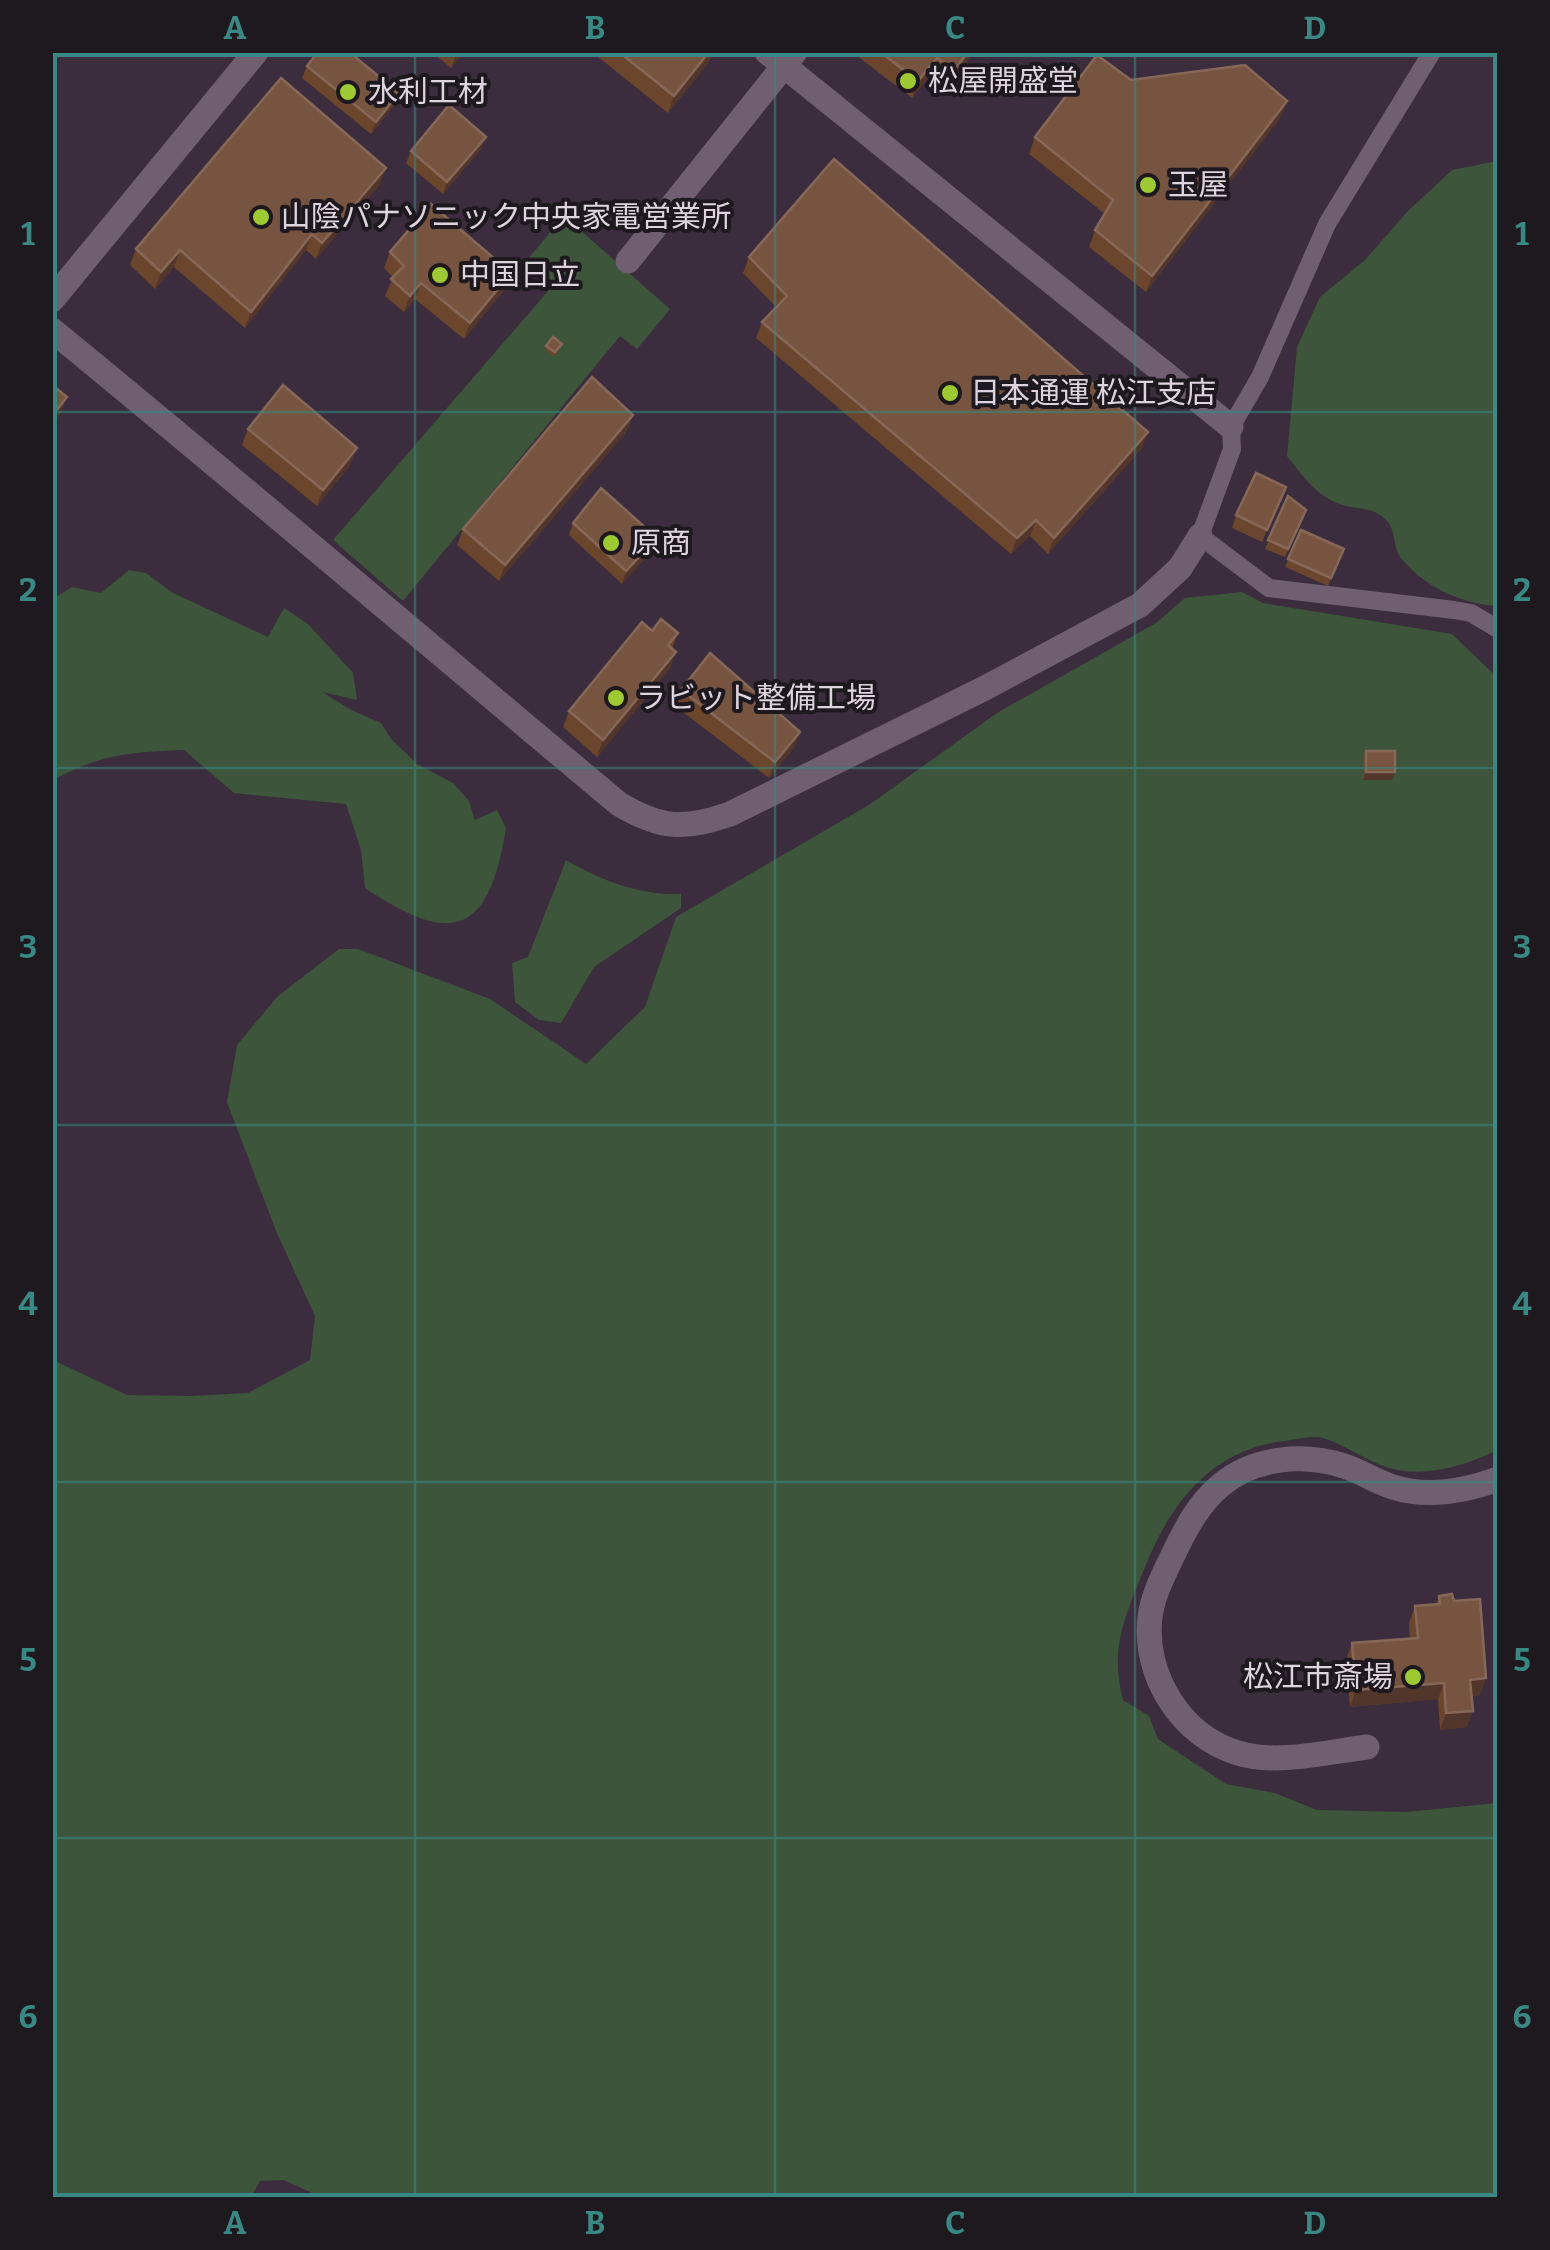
<svg xmlns="http://www.w3.org/2000/svg" width="1550" height="2250" font-family="Bitter,'Noto Sans JP',serif">
  <rect width="100%" height="100%" fill="#3b2d3d"/>
  <g fill="#3d553a">
    <path d="M1497 161V606C1462 604 1424 587 1401 558 1393 549 1396 532 1388 522 1375 507 1362 510 1346 506 1318 499 1303 476 1287 456L1297 347 1320 297 1365 260 1407 212 1452 170Z"/>
    <polygon points="564,216 670,309 637,349 620,336 403,601 333,540 555,283 527,260"/>
    <path d="M129 570 146 573 173 593 268 637 284 608 308 624 353 673 357 700 322 692 353 711 381 723 391 739 417 764 453 783 469 801 475 820 497 810 506 828C489 935 453 947 365 888L361 850 346 804 234 793 184 750C131 752 101 754 53 780V599L72 587 101 593Z"/>
    <path d="M1242 592 1263 603 1452 634 1497 677V1450C1466 1466 1421 1479 1386 1467 1364 1460 1346 1445 1323 1438 1312 1435 1297 1439 1285 1441 1212 1449 1171 1502 1145 1567 1126 1614 1109 1648 1123 1700L1149 1716 1158 1739 1226 1784 1275 1793 1317 1810 1406 1812 1497 1803V2197L323 2198 284 2180 260 2181 251 2197 53 2198V1360L127 1395 192 1396 248 1393 310 1360 315 1316 276 1231 227 1102 237 1045 277 997 339 949H358L490 999 586 1064 645 1007 676 917 869 805 997 713 1156 623 1185 598Z"/>
    <path d="M566 860C603 881 638 895 681 894V908L594 967 561 1023 539 1020 515 1002 512 963 528 957Z"/>
  </g>
  <g fill="none" stroke-linecap="round" stroke-linejoin="round">
    <polyline stroke="#6f5f71" stroke-width="18" points="1432,52 1327,224 1260,377 1231,427 1232,449 1200,536 1269,588 1454,610 1471,613 1498,629"/>
    <g stroke="#6f5f71" stroke-width="25">
      <polyline points="767,52 1231,427"/>
      <polyline points="628,261 795,52"/>
      <polyline points="52,300 256,52"/>
      <path d="M52 330C243 486 430 646 619 804 661 829 684 830 730 814L985 688 1140 605 1180 568 1200 536"/>
      <path d="M1367 1747C1327 1752 1277 1765 1238 1753 1181 1736 1143 1675 1150 1617 1153 1594 1164 1574 1174 1553 1186 1528 1199 1503 1221 1485 1254 1457 1304 1453 1344 1466 1361 1471 1376 1482 1393 1487 1427 1498 1465 1491 1498 1479"/>
    </g>
  </g>
  <g fill="#6b452c">
    <polygon points="432,52 464,52 451,68"/>
    <polygon points="592,52 712,52 709,62 668,113"/>
    <polygon points="856,52 974,52 948,87 931,74 912,98 856,55"/>
    <polygon points="307,66 394,105 371,134 302,78"/>
    <polygon points="1281,117 1146,292 1089,247 1095,230 1105,214 1029,154 1035,137"/>
    <polygon points="486,137 481,149 443,194 406,163 411,151"/>
    <polygon points="380,184 316,259 306,250 245,328 174,267 155,289 130,265 136,249"/>
    <polygon points="390,252 505,289 464,339 415,299 404,312 385,296 393,277 384,268"/>
    <polygon points="749,257 1142,448 1048,554 1030,536 1011,554 756,338 762,322 776,307 743,273"/>
    <polygon points="562,344 554,357 545,350 546,346"/>
    <polygon points="248,429 351,464 317,506 242,445"/>
    <polygon points="627,431 499,581 457,545 463,529"/>
    <polygon points="1286,487 1262,542 1232,528 1236,515"/>
    <polygon points="1288,496 1306,510 1285,557 1265,549"/>
    <polygon points="573,523 657,538 652,551 622,584 569,535"/>
    <polygon points="1301,530 1344,549 1328,586 1285,567"/>
    <polygon points="652,631 678,633 672,648 676,652 670,668 597,757 563,727 569,711"/>
    <polygon points="681,690 794,748 769,778 675,706"/>
    <polygon points="1366,751 1392,780 1363,780 1363,760"/>
    <polygon points="1439,1596 1486,1678 1480,1695 1472,1696 1467,1727 1440,1730 1438,1699 1350,1707 1346,1660 1352,1643 1410,1638 1409,1623 1415,1606 1436,1605"/>
  </g>
  <g fill="#52352b">
    <polygon points="457,52 464,52 451,68"/>
    <polygon points="709,52 712,52 709,62 668,113 674,96"/>
    <polygon points="968,52 974,52 948,87 954,71"/>
    <polygon points="937,58 931,74 912,98 918,81"/>
    <polygon points="399,93 394,105 371,134 376,122"/>
    <polygon points="1287,101 1281,117 1146,292 1152,276"/>
    <polygon points="486,137 481,149 443,194 447,182"/>
    <polygon points="386,168 380,184 316,259 322,243"/>
    <polygon points="312,234 306,250 245,328 251,312"/>
    <polygon points="180,250 174,267 155,289 161,272"/>
    <polygon points="511,273 505,289 464,339 470,323"/>
    <polygon points="421,283 415,299 404,312 410,296"/>
    <polygon points="67,397 61,413 52,425 52,416"/>
    <polygon points="633,415 627,431 499,581 505,565"/>
    <polygon points="1148,432 1142,448 1048,554 1054,538"/>
    <polygon points="357,448 351,464 317,506 323,490"/>
    <polygon points="1036,520 1030,536 1011,554 1017,538"/>
    <polygon points="657,538 652,551 622,584 626,571"/>
    <polygon points="676,652 670,668 597,757 603,740"/>
    <polygon points="800,732 794,748 769,778 775,762"/>
    <polygon points="1366,772 1395,772 1392,780 1363,780"/>
    <polygon points="1486,1678 1480,1695 1464,1696 1470,1680"/>
    <polygon points="1444,1683 1438,1699 1350,1707 1356,1690"/>
    <polygon points="1473,1711 1467,1727 1440,1730 1446,1713"/>
  </g>
  <g fill="#77543f" stroke="#876858" stroke-width="2.5">
    <polygon points="318,52 349,52 399,93 376,122 307,66"/>
    <polygon points="619,52 709,52 674,96"/>
    <polygon points="880,52 968,52 954,71 937,58 918,81"/>
    <polygon points="1097,55 1131,80 1245,65 1287,101 1152,276 1095,230 1113,200 1035,137"/>
    <polygon points="281,78 386,168 322,243 312,234 251,312 180,250 161,272 136,249"/>
    <polygon points="449,105 486,137 447,182 411,151"/>
    <polygon points="834,159 1148,432 1054,538 1036,520 1017,538 762,322 787,296 749,257"/>
    <polygon points="431,204 511,273 470,323 421,283 410,296 391,279 404,266 390,252"/>
    <polygon points="553,337 562,344 555,352 546,346"/>
    <polygon points="592,377 633,415 505,565 463,529"/>
    <polygon points="52,385 67,397 52,416"/>
    <polygon points="283,385 357,448 323,490 248,429"/>
    <polygon points="1256,473 1286,487 1267,530 1236,515"/>
    <polygon points="601,488 657,538 626,571 573,523"/>
    <polygon points="1288,496 1306,510 1288,549 1268,540"/>
    <polygon points="1301,530 1344,549 1331,578 1288,559"/>
    <polygon points="661,619 678,633 668,645 676,652 603,740 569,711 642,622 652,631"/>
    <polygon points="710,653 800,732 775,762 681,690"/>
    <rect x="1366" y="751" width="29" height="21"/>
    <polygon points="1452,1594 1454,1601 1480,1599 1486,1678 1470,1680 1473,1711 1446,1713 1444,1683 1356,1690 1352,1643 1418,1638 1415,1606 1440,1604 1439,1596"/>
  </g>
  <path fill="none" stroke="#388984" stroke-width="2.5" stroke-opacity="0.55" d="M415 52V2198M775 52V2198M1135 52V2198M52 412H1498M52 768H1498M52 1125H1498M52 1482H1498M52 1838H1498"/>
  <g fill="#9dca30" stroke="#1e181f" stroke-width="4">
    <circle cx="908" cy="81" r="10"/>
    <circle cx="348" cy="92" r="10"/>
    <circle cx="1148" cy="185" r="10"/>
    <circle cx="261" cy="217" r="10"/>
    <circle cx="440" cy="275" r="10"/>
    <circle cx="950" cy="393" r="10"/>
    <circle cx="611" cy="543" r="10"/>
    <circle cx="616" cy="698" r="10"/>
    <circle cx="1413" cy="1677" r="10"/>
  </g>
  <g text-anchor="middle" dominant-baseline="central" stroke-width="8" stroke-linejoin="round" paint-order="stroke">
    <g font-size="30" fill="#ddd4de" stroke="#1e181f" text-anchor="start">
      <text x="928" y="81">松屋開盛堂</text>
      <text x="368" y="92">水利工材</text>
      <text x="1168" y="185">玉屋</text>
      <text x="281" y="217">山陰パナソニック中央家電営業所</text>
      <text x="460" y="275">中国日立</text>
      <text x="970" y="393">日本通運 松江支店</text>
      <text x="631" y="543">原商</text>
      <text x="636" y="698">ラビット整備工場</text>
      <text x="1393" y="1677" text-anchor="end">松江市斎場</text>
    </g>
  </g>
  <rect width="1550" height="2250" fill="none" stroke="#1e181f" stroke-width="110"/>
  <rect x="55" y="55" width="1440" height="2140" fill="none" stroke="#388984" stroke-width="4"/>
  <g font-size="32" text-anchor="middle" font-weight="bold" fill="#388984">
    <text x="235" y="39">A</text>
    <text x="595" y="39">B</text>
    <text x="955" y="39">C</text>
    <text x="1315" y="39">D</text>
    <text x="28" y="245">1</text>
    <text x="1522" y="245">1</text>
    <text x="28" y="601">2</text>
    <text x="1522" y="601">2</text>
    <text x="28" y="958">3</text>
    <text x="1522" y="958">3</text>
    <text x="28" y="1315">4</text>
    <text x="1522" y="1315">4</text>
    <text x="28" y="1671">5</text>
    <text x="1522" y="1671">5</text>
    <text x="28" y="2028">6</text>
    <text x="1522" y="2028">6</text>
    <text x="235" y="2234">A</text>
    <text x="595" y="2234">B</text>
    <text x="955" y="2234">C</text>
    <text x="1315" y="2234">D</text>
  </g>
</svg>
